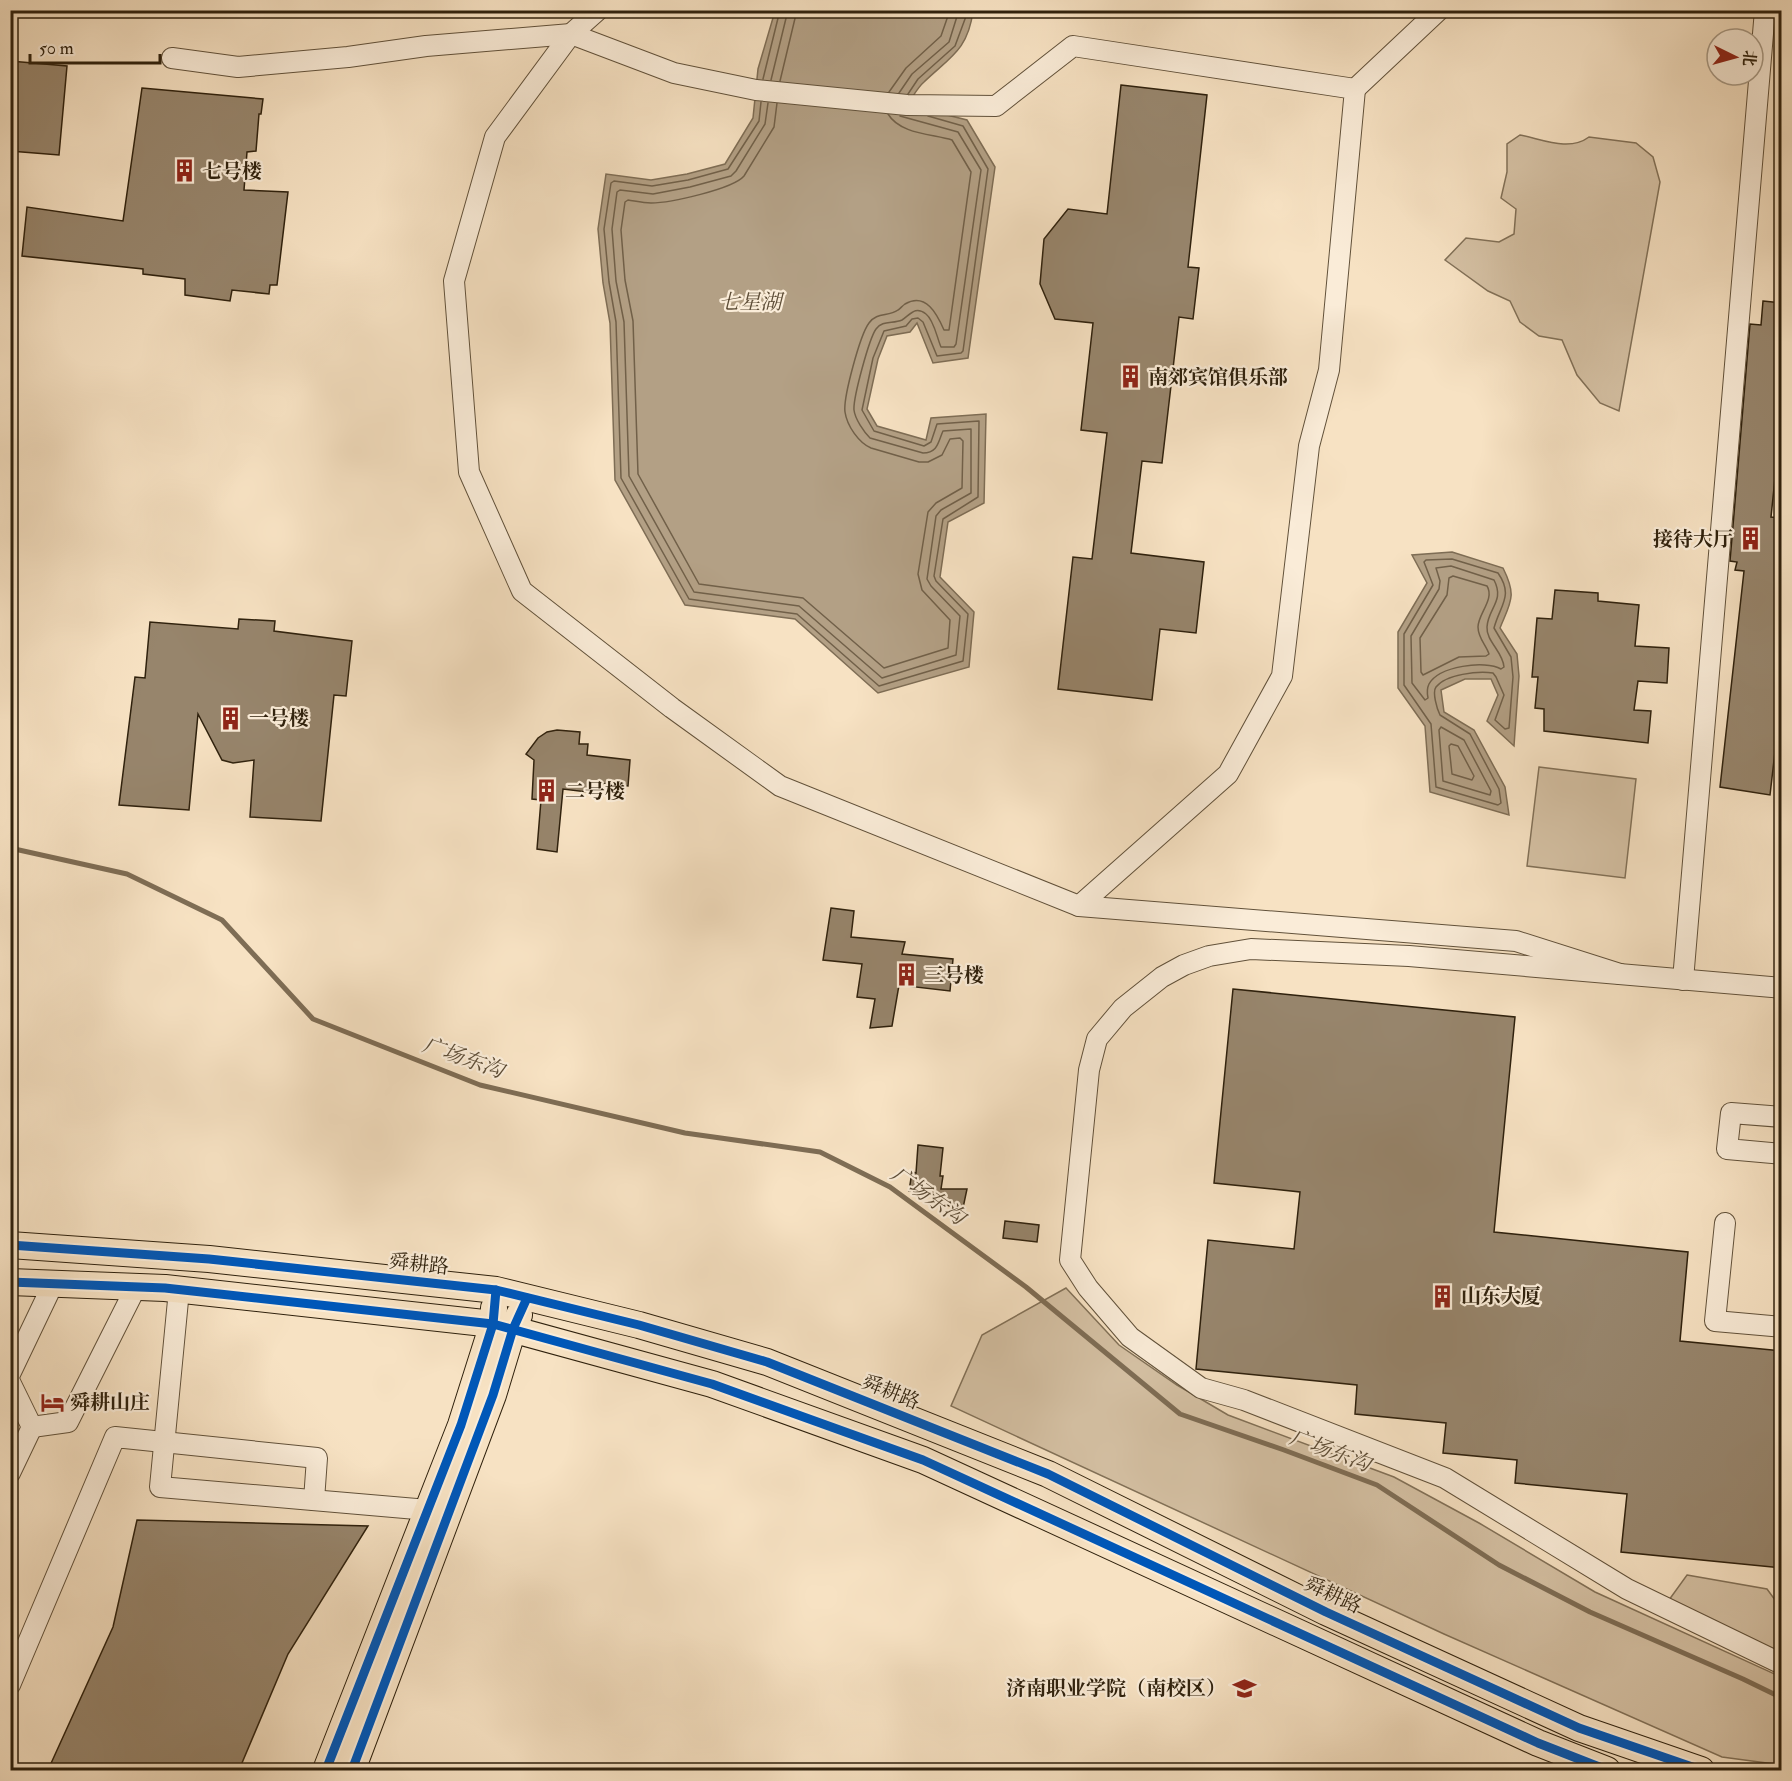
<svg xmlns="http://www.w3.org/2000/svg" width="1792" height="1781" font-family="'IM FELL Double Pica','Noto Serif SC',serif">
  <rect width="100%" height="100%" fill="#f7e2c3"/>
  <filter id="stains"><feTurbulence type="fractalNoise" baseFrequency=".00333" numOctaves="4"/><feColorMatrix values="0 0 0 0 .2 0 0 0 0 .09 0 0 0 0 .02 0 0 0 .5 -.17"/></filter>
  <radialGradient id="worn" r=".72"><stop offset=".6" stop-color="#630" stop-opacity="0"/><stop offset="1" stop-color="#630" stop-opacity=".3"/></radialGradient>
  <g fill="#d5c1a4" stroke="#827158" stroke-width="1.5">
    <path d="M1520 135C1542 139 1569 152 1589 137L1636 143 1653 157 1660 182 1619 411 1600 403 1577 375 1562 340 1539 336 1520 322 1510 301 1488 291 1445 260 1466 238 1499 242 1514 234 1516 209 1501 198 1507 172V144Z"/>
    <polygon points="1539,767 1636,779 1625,878 1527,866"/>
    <polygon points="1066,1288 1119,1345 1177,1385 1228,1415 1394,1477 1479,1523 1595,1592 1781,1677 1781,1765 1722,1757 1444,1634 951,1406 982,1335"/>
    <polygon points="1687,1575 1767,1589 1781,1608 1781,1660 1661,1611"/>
  </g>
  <g fill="#b3a085" stroke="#7e6d55" stroke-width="1.5">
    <path d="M775 11H973C968 50 950 57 924 82 917 88 913 97 907 105L967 120 995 167 968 358 933 363 917 323 910 332 887 336 878 359 867 409 877 426 926 440 931 418 986 414 984 503 948 522 940 577 974 612 969 667 878 693 795 619 685 605 615 480 610 323 603 283 598 229 606 174 651 180 687 174 725 164 753 118 758 69Z"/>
    <path d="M1452 552 1503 568C1517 596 1511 601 1500 628L1517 654 1519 676 1514 746 1487 721 1498 695 1491 679H1465L1441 690 1444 712 1474 730 1505 787 1509 815 1430 792 1425 726 1398 688V632L1427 583 1412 555Z"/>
  </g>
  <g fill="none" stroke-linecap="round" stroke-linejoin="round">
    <g stroke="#716049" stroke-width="1.5">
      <polyline points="763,79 780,10"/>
      <polyline points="771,80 788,10"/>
      <polyline points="780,81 797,10"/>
      <polyline points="889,92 906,68 941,36 950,10"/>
      <polyline points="899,93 912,74 949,42 959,10"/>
      <polyline points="908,94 918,79 955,46 965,19 967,10"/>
      <polyline points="761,102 759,121 728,169 688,180 652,186 614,181 611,183 604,229 609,282 616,322 621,478 689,599 797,614 879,686 963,661 968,614 936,581 934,576 943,519 978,497 979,421 937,424 931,442 924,446 874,431 862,410 873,358 884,331 906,326 912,319 918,318 923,322 937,356 961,353 963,351 988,169 963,126 928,116"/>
      <path d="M768 103 765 124 736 171 731 176 690 187 653 194 620 190 617 192 612 229 616 281 624 322 629 476 694 592 799 606 882 678 956 655 960 616 931 586 927 579 936 516 941 510 971 493V429L943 431C938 442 938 453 923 453L870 438C864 432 855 419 854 410 853 398 869 339 876 329 882 320 893 324 902 320 910 315 915 305 926 314 934 320 937 338 941 347H954L956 344 981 170 958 132 900 116"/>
      <path d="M777 103 774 127 744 176C733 189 670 203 651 203 643 203 635 201 628 200L625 202 621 230 625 280 633 321 638 474 699 584 803 598 884 668 948 648 950 620 922 590 918 574 928 512 936 503 962 488 963 441 960 438 950 439 942 455 928 462H919L871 448C859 443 847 426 845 412 843 398 860 335 869 323 877 312 888 317 898 310 900 309 902 306 905 304 926 292 937 314 944 330H949L971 172 952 140C932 134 900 134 888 114"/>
      <path d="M1452 559 1498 573C1514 596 1500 605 1494 628L1511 657 1513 677 1509 728 1505 729 1495 720 1504 695 1496 677 1493 673C1478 671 1446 674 1436 687 1432 692 1437 709 1440 715L1470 734 1499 789 1501 803 1498 805 1436 787 1431 724 1404 685V634L1433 585 1424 562 1426 560Z"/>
      <path d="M1451 566 1494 580C1505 601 1488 608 1487 627 1486 641 1503 652 1504 667L1501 669C1485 660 1439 666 1429 684 1427 688 1427 693 1428 698L1425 700 1412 683 1411 636 1439 589 1440 581 1436 568Z"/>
      <path d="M1453 576 1487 586C1495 599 1478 614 1478 627 1478 638 1486 645 1489 654L1486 656 1459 657 1423 675 1421 672 1420 638 1447 595 1449 578Z"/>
      <polygon points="1441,727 1464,740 1491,791 1490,795 1443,781 1439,730"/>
      <polygon points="1451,744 1458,746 1474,776 1472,780 1452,774 1449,746"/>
    </g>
    <polyline stroke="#7e6d55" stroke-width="5" points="10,848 127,874 222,920 313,1019 480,1085 685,1133 820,1152 890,1187 1026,1287 1180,1414 1284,1450 1377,1485 1499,1565 1590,1612 1743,1679 1782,1698"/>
  </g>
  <g fill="#97856c" stroke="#2f210d" stroke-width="1.5">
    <polygon points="10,61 67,66 59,155 10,151"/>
    <polygon points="1121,85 1207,95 1188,267 1199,268 1193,319 1179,317 1162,463 1142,461 1131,553 1204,562 1196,633 1160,629 1152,700 1058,689 1073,557 1092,559 1107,433 1081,430 1093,323 1055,319 1040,284 1044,239 1068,209 1107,214"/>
    <polygon points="142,88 263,99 261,114 259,114 256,151 247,152 244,190 288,192 277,285 270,285 269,294 232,290 230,301 185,295 185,279 143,274 143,269 22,256 27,207 123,221"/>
    <polygon points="1763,301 1782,303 1782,411 1771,517 1782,518 1782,691 1770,795 1720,787 1744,571 1735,570 1737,562 1730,561 1750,324 1761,325"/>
    <polygon points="1555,590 1598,593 1598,601 1639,605 1635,646 1669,648 1667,683 1638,681 1634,710 1651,711 1648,743 1544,731 1544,709 1535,708 1538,677 1532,677 1537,618 1552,619"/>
    <polygon points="239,619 275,621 274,631 352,641 346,696 334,695 321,821 250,817 254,760 233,763 222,760 198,714 189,810 119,805 135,677 145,678 150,622 238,629"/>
    <polygon points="557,730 580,732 579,744 588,744 587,755 630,760 628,786 588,782 587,792 563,789 557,852 537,849 541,800 532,799 534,760 526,754 538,738 547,732"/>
    <polygon points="831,908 854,911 851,937 905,942 902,954 953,959 950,991 899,985 892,1026 870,1028 875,999 857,997 862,964 823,960"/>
    <polygon points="1233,989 1515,1017 1494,1232 1688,1252 1680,1341 1782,1351 1782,1568 1621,1552 1627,1494 1515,1483 1517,1460 1443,1453 1446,1423 1355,1414 1357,1385 1196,1369 1208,1240 1294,1249 1300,1192 1214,1183"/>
    <polygon points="918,1145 943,1148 940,1176 943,1176 941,1189 967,1189 963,1208 938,1204 939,1196 909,1191 912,1172 916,1173"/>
    <polygon points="1005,1221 1039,1225 1037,1242 1003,1238"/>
    <polygon points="137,1520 368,1526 288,1654 239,1770 48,1770 113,1627"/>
  </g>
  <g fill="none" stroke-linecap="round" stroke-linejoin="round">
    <defs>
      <g id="minor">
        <polyline points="598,10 571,34 495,137 454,281 469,472 522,591 672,708 780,786 1079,906 1516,941 1620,974"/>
        <polyline points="172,58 238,67 348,57 426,46 571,34 674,73 756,90 907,105 996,106 1073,46 1355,89 1329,370 1309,446 1282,676 1228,774 1079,906"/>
        <polyline points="1355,89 1439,10"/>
        <polyline points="1683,980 1765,10"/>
        <polyline points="1782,988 1409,956 1251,949 1209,956 1184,965 1162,977 1123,1008 1097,1039 1089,1070 1070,1260 1088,1288 1130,1337 1201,1388 1244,1400 1445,1478 1627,1589 1782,1664"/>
        <polyline points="1782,1117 1731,1113 1727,1149 1782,1154"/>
        <polyline points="1725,1223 1715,1321 1782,1327"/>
        <polyline points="179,1290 160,1487 428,1510"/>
        <polyline points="10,1374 53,1284"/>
        <polyline points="10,1382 32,1427 68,1422 136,1287"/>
        <polyline points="10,1473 32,1427"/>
        <polyline points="10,1685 115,1437 317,1458 314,1500"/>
      </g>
      <g id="major">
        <polyline points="10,1245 209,1259 496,1290 639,1325 767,1362 1048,1474 1326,1612 1579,1728 1701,1770"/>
        <polyline points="10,1282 165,1288 493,1324 712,1384 923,1460 1538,1743 1607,1770"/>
        <polyline points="326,1770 461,1425 493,1324 494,1308"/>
        <polyline points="352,1770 493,1395 513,1329 519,1315"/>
      </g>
    </defs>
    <use href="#minor" stroke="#61513a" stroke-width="22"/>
    <use href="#major" stroke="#2f210d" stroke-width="28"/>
    <use href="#minor" stroke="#faecd8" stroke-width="20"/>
    <use href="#major" stroke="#f7e2c3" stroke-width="26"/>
    <defs>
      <g id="cycleway">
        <polyline points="10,1245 209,1259 496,1290 639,1325 767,1362 1048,1474 1326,1612 1579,1728 1701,1770"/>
        <polyline points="10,1282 165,1288 493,1324 712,1384 923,1460 1538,1743 1607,1770"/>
        <polyline points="326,1770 461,1425 493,1324 496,1290"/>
        <polyline points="352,1770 493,1395 513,1329 527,1298"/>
      </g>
    </defs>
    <use href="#cycleway" stroke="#faecd8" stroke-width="13"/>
    <use href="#cycleway" stroke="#0057b8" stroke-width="9"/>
  </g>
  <defs>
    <symbol id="building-bare" viewBox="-9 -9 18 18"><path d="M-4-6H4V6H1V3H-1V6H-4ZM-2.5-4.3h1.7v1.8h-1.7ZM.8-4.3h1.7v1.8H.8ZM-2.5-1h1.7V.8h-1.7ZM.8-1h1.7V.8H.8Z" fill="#8f2418" stroke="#faecd8" stroke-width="2.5" paint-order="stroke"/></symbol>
    <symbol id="hotel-bare" viewBox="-9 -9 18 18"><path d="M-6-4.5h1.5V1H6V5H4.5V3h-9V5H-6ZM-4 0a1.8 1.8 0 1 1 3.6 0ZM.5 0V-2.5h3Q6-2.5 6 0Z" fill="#8f2418" stroke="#faecd8" stroke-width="2.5" paint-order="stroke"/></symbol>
    <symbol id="university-bare" viewBox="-9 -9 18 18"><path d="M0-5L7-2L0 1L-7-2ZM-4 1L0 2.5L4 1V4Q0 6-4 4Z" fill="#8f2418" stroke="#faecd8" stroke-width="2.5" paint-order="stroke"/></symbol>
  </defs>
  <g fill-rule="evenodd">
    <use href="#building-bare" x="168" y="154" width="33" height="33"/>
    <use href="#building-bare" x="1114" y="360" width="33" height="33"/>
    <use href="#building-bare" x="1734" y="522" width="33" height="33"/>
    <use href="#building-bare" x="214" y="702" width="33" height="33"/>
    <use href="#building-bare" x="530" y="774" width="33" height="33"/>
    <use href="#building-bare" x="890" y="958" width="33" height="33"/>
    <use href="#building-bare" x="1426" y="1280" width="33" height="33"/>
    <use href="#hotel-bare" x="36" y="1386" width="33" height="33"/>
    <use href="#university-bare" x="1228" y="1672" width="33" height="33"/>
  </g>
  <g text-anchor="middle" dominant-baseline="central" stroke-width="4.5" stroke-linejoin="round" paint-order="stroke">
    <g font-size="20" font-weight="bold" fill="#2f210d" stroke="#faecd8" text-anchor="start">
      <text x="202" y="171">七号楼</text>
      <text x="1148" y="377">南郊宾馆俱乐部</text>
      <text x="1733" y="539" text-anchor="end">接待大厅</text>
      <text x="249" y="718">一号楼</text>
      <text x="565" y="791">二号楼</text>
      <text x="924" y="975">三号楼</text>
      <text x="1461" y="1296">山东大厦</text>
      <text x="70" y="1402">舜耕山庄</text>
      <text x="1226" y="1688" text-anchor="end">济南职业学院（南校区）</text>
    </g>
    <g font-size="20" fill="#2f210d" stroke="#faecd8">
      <text transform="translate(419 1264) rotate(6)">舜耕路</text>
      <text transform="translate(891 1392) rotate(22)">舜耕路</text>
      <text transform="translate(1333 1595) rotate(25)">舜耕路</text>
    </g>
    <g font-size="21" font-style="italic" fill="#5d4d37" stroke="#faecd8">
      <text x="750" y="302">七星湖</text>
      <text transform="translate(463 1058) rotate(19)">广场东沟</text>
      <text transform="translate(928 1196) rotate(35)">广场东沟</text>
      <text transform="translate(1330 1451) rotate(20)">广场东沟</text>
    </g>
  </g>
  <rect width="1792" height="1781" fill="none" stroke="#f7e2c3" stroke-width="36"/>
  <rect x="12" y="12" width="1768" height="1757" fill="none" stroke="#2f210d" stroke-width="3"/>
  <rect x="18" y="18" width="1756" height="1745" fill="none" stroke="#2f210d" stroke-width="1.5"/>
  <g transform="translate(1735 57) rotate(95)"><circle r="28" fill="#faecd8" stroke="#a99b87" stroke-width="1.5"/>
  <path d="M0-4.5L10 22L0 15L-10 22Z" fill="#8f2418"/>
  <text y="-9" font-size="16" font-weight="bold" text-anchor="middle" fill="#2f210d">北</text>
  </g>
  <path d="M30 54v9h130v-9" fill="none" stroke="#2f210d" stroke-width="3"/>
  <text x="39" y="54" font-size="18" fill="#2f210d" stroke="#faecd8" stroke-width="4.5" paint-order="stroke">50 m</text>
  <rect width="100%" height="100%" filter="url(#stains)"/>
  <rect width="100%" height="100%" fill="url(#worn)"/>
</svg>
